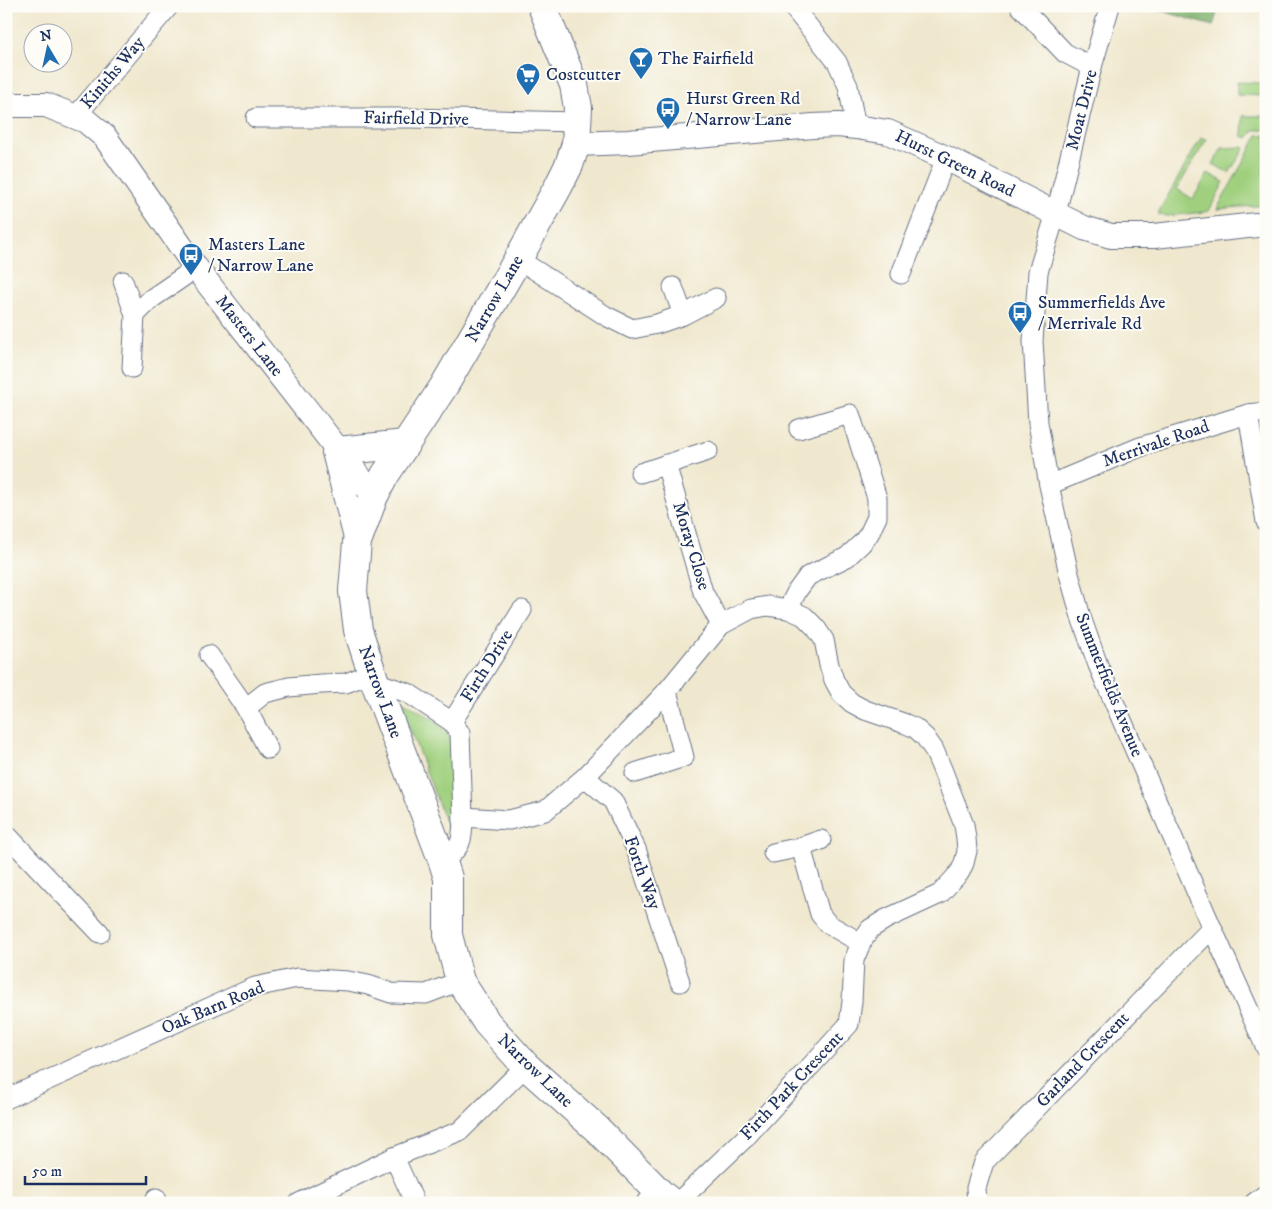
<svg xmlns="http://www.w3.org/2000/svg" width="1272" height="1209" font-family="'IM FELL DW Pica',serif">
  <rect width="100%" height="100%" fill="#fdfcf7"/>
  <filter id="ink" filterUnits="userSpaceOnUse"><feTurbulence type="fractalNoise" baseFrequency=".02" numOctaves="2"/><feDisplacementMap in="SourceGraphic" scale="10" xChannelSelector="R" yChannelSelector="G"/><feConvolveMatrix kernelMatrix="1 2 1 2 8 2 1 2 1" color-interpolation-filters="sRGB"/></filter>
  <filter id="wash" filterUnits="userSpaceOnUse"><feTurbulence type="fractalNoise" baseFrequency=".0096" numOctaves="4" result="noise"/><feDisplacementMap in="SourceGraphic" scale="20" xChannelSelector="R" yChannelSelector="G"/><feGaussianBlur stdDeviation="1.12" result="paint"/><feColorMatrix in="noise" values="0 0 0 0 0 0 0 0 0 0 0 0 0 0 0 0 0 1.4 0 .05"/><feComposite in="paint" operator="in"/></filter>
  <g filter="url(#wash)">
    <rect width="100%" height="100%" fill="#f0e8ce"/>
    <g fill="#a0d07e" stroke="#5e806e">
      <polygon points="1237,82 1266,83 1266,96 1237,95"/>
      <polygon points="1243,116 1266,116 1266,130 1254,130 1248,138 1242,136"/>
      <polygon points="1258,135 1266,135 1266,154 1264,154 1263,175 1266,176 1266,205 1217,209"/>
      <polygon points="1201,138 1207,139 1177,189 1193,199 1208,173 1224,182 1209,211 1205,212 1167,216 1159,215 1159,211"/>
      <polygon points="1242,147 1245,148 1229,173 1213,164 1222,148"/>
      <polygon points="398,697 434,720 446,732 452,741 456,780 449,832"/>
    </g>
    <polygon fill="#80b26d" stroke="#4e7066" points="1145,6 1219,6 1213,26"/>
  </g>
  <g filter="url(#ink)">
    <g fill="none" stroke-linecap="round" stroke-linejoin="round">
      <defs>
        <g id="minor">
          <polyline points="792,6 837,62 848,86 856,127"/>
          <polyline points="1020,6 1065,53 1092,67"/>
          <polyline points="1110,6 1092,67 1056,213 1038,272 1033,341 1038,423 1049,485 1069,574 1081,617 1098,665 1212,928 1266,1048"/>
          <polyline points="76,116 169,6"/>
          <polyline points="256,118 411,118 577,122"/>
          <polyline points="518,259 606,316 632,329 657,324 683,315 716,298"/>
          <polyline points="901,274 946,158"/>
          <polyline points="123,281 135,315"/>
          <polyline points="673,287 683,315"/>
          <polyline points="132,368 135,315 151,299 196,268"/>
          <polyline points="1248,414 1266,522"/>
          <polyline points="666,464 703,592 721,625"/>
          <polyline points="640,473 708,451"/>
          <polyline points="1049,485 1140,447 1248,414 1266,412"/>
          <polyline points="788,609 797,591 808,576 847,557 862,543 869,534 877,517 877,498 850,414 799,429"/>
          <polyline points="209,655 246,708 268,749"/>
          <polyline points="375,682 408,693 452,722 460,733 463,817"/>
          <polyline points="246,708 265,693 289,687 321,684 346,683 372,673"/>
          <polyline points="452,722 522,610"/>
          <polyline points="635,773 684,757 667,691"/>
          <polyline points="585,777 613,801 636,849 680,982"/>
          <polyline points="6,834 100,933"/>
          <polyline points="801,847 820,914 828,924 861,943"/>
          <polyline points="773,853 801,847 821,840"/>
          <path d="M443 862C463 845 462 842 463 817L509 820 545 811 585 777 667 691 721 625 751 609 768 606 788 609 804 616 816 628 824 640 829 665 834 680 841 693 852 703 865 710 906 724 915 728 925 737 934 750 942 769 964 825 966 838 967 851 964 863 960 872 940 894 886 919 870 929 861 943 854 960 852 1002 849 1024 744 1139 677 1203"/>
          <polyline points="6,1099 255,987 297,978 348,981 368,985 391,993 426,994 460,981"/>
          <polyline points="394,1157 415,1203"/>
          <polyline points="156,1198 158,1203"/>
          <polyline points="299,1203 394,1157 460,1131 526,1066"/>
          <polyline points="646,1203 661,1194"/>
          <polyline points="977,1203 976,1188 984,1162 1212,928"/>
          <polyline points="1254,1203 1266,1194"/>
        </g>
        <g id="tertiary">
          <polyline points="6,105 46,105 86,121 105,137 196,268 374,496"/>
          <polyline points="576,144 628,142 813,126 838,125 856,127 888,132 946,158 1084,228 1111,236 1154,236 1266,224"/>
          <polyline points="334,452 357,542"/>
        </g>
        <g id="secondary">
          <polyline points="542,6 574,85 578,108 576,144 569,165 558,187 518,259 444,386 385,475 374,496 357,542 353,591 358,630 375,682 443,862 448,878 448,935 460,981 487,1023 526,1066 597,1129 661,1194 672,1203"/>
          <polyline points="338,451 405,444"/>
        </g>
      </defs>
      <use href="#minor" stroke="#667085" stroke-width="21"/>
      <use href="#tertiary" stroke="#667085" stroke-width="26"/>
      <use href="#secondary" stroke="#667085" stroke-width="30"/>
      <use href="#minor" stroke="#fff" stroke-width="19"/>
      <use href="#tertiary" stroke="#fff" stroke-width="24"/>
      <use href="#secondary" stroke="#fff" stroke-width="28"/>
    </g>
  </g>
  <defs>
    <symbol id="bar-pin" viewBox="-11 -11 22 30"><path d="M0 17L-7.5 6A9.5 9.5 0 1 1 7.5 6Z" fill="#1f6fb2" stroke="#fdfcf7"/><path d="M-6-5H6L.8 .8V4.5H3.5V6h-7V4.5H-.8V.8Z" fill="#fff"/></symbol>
    <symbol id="supermarket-pin" viewBox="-11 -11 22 30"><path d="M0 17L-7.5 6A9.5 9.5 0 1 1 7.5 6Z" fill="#1f6fb2" stroke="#fdfcf7"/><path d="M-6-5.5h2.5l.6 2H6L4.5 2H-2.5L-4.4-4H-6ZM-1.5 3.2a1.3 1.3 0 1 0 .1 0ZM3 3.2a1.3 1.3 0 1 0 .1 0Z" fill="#fff"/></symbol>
    <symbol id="bus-pin" viewBox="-11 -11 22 30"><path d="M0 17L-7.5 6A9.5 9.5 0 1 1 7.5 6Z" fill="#1f6fb2" stroke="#fdfcf7"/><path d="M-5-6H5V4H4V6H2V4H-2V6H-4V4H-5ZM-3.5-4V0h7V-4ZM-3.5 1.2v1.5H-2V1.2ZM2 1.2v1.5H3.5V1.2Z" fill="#fff"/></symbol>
  </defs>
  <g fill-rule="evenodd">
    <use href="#bar-pin" x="627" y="45" width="28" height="38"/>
    <use href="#supermarket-pin" x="514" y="61" width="28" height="38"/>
    <use href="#bus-pin" x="654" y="95" width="28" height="38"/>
    <use href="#bus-pin" x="177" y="241" width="28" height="38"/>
    <use href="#bus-pin" x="1006" y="299" width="28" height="38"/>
  </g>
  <g text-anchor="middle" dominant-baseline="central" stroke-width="4" stroke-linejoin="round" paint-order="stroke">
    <g font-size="18" fill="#1b2f5e" stroke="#fdfcf7" text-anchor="start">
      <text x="658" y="59">The Fairfield</text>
      <text x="546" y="75">Costcutter</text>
      <text x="686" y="99">Hurst Green Rd<tspan x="686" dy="21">/ Narrow Lane</tspan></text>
      <text x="208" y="245">Masters Lane<tspan x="208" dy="21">/ Narrow Lane</tspan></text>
      <text x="1038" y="303">Summerfields Ave<tspan x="1038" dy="21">/ Merrivale Rd</tspan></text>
    </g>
    <g font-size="18" fill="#1b2f5e" stroke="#fdfcf7">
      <text transform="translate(113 73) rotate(-50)">Kiniths Way</text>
      <text transform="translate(1082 110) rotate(-76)">Moat Drive</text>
      <text transform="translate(416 119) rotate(1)">Fairfield Drive</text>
      <text transform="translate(955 164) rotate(26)">Hurst Green Road</text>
      <text transform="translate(495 299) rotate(-60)">Narrow Lane</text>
      <text transform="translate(249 336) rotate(52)">Masters Lane</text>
      <text transform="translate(1156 444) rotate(-19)">Merrivale Road</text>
      <text transform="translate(691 546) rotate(73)">Moray Close</text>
      <text transform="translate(487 666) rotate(-58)">Firth Drive</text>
      <text transform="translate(1109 685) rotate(68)">Summerfields Avenue</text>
      <text transform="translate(380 692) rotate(70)">Narrow Lane</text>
      <text transform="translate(642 873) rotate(70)">Forth Way</text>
      <text transform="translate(213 1008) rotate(-23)">Oak Barn Road</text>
      <text transform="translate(1083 1060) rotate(-46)">Garland Crescent</text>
      <text transform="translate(535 1071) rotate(44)">Narrow Lane</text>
      <text transform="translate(792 1086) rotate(-47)">Firth Park Crescent</text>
    </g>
  </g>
  <rect width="1272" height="1209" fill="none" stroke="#fdfcf7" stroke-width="25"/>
  <g transform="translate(48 48) rotate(351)"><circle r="24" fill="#fdfcf7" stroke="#a3aaba"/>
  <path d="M0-4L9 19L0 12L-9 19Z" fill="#1f6fb2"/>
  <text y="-8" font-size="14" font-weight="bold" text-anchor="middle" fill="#1b2f5e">N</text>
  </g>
  <path d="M25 1176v8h121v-8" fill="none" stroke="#1b2f5e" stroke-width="2.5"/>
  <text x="32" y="1176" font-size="15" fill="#1b2f5e" stroke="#fdfcf7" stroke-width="4" paint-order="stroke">50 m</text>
</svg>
